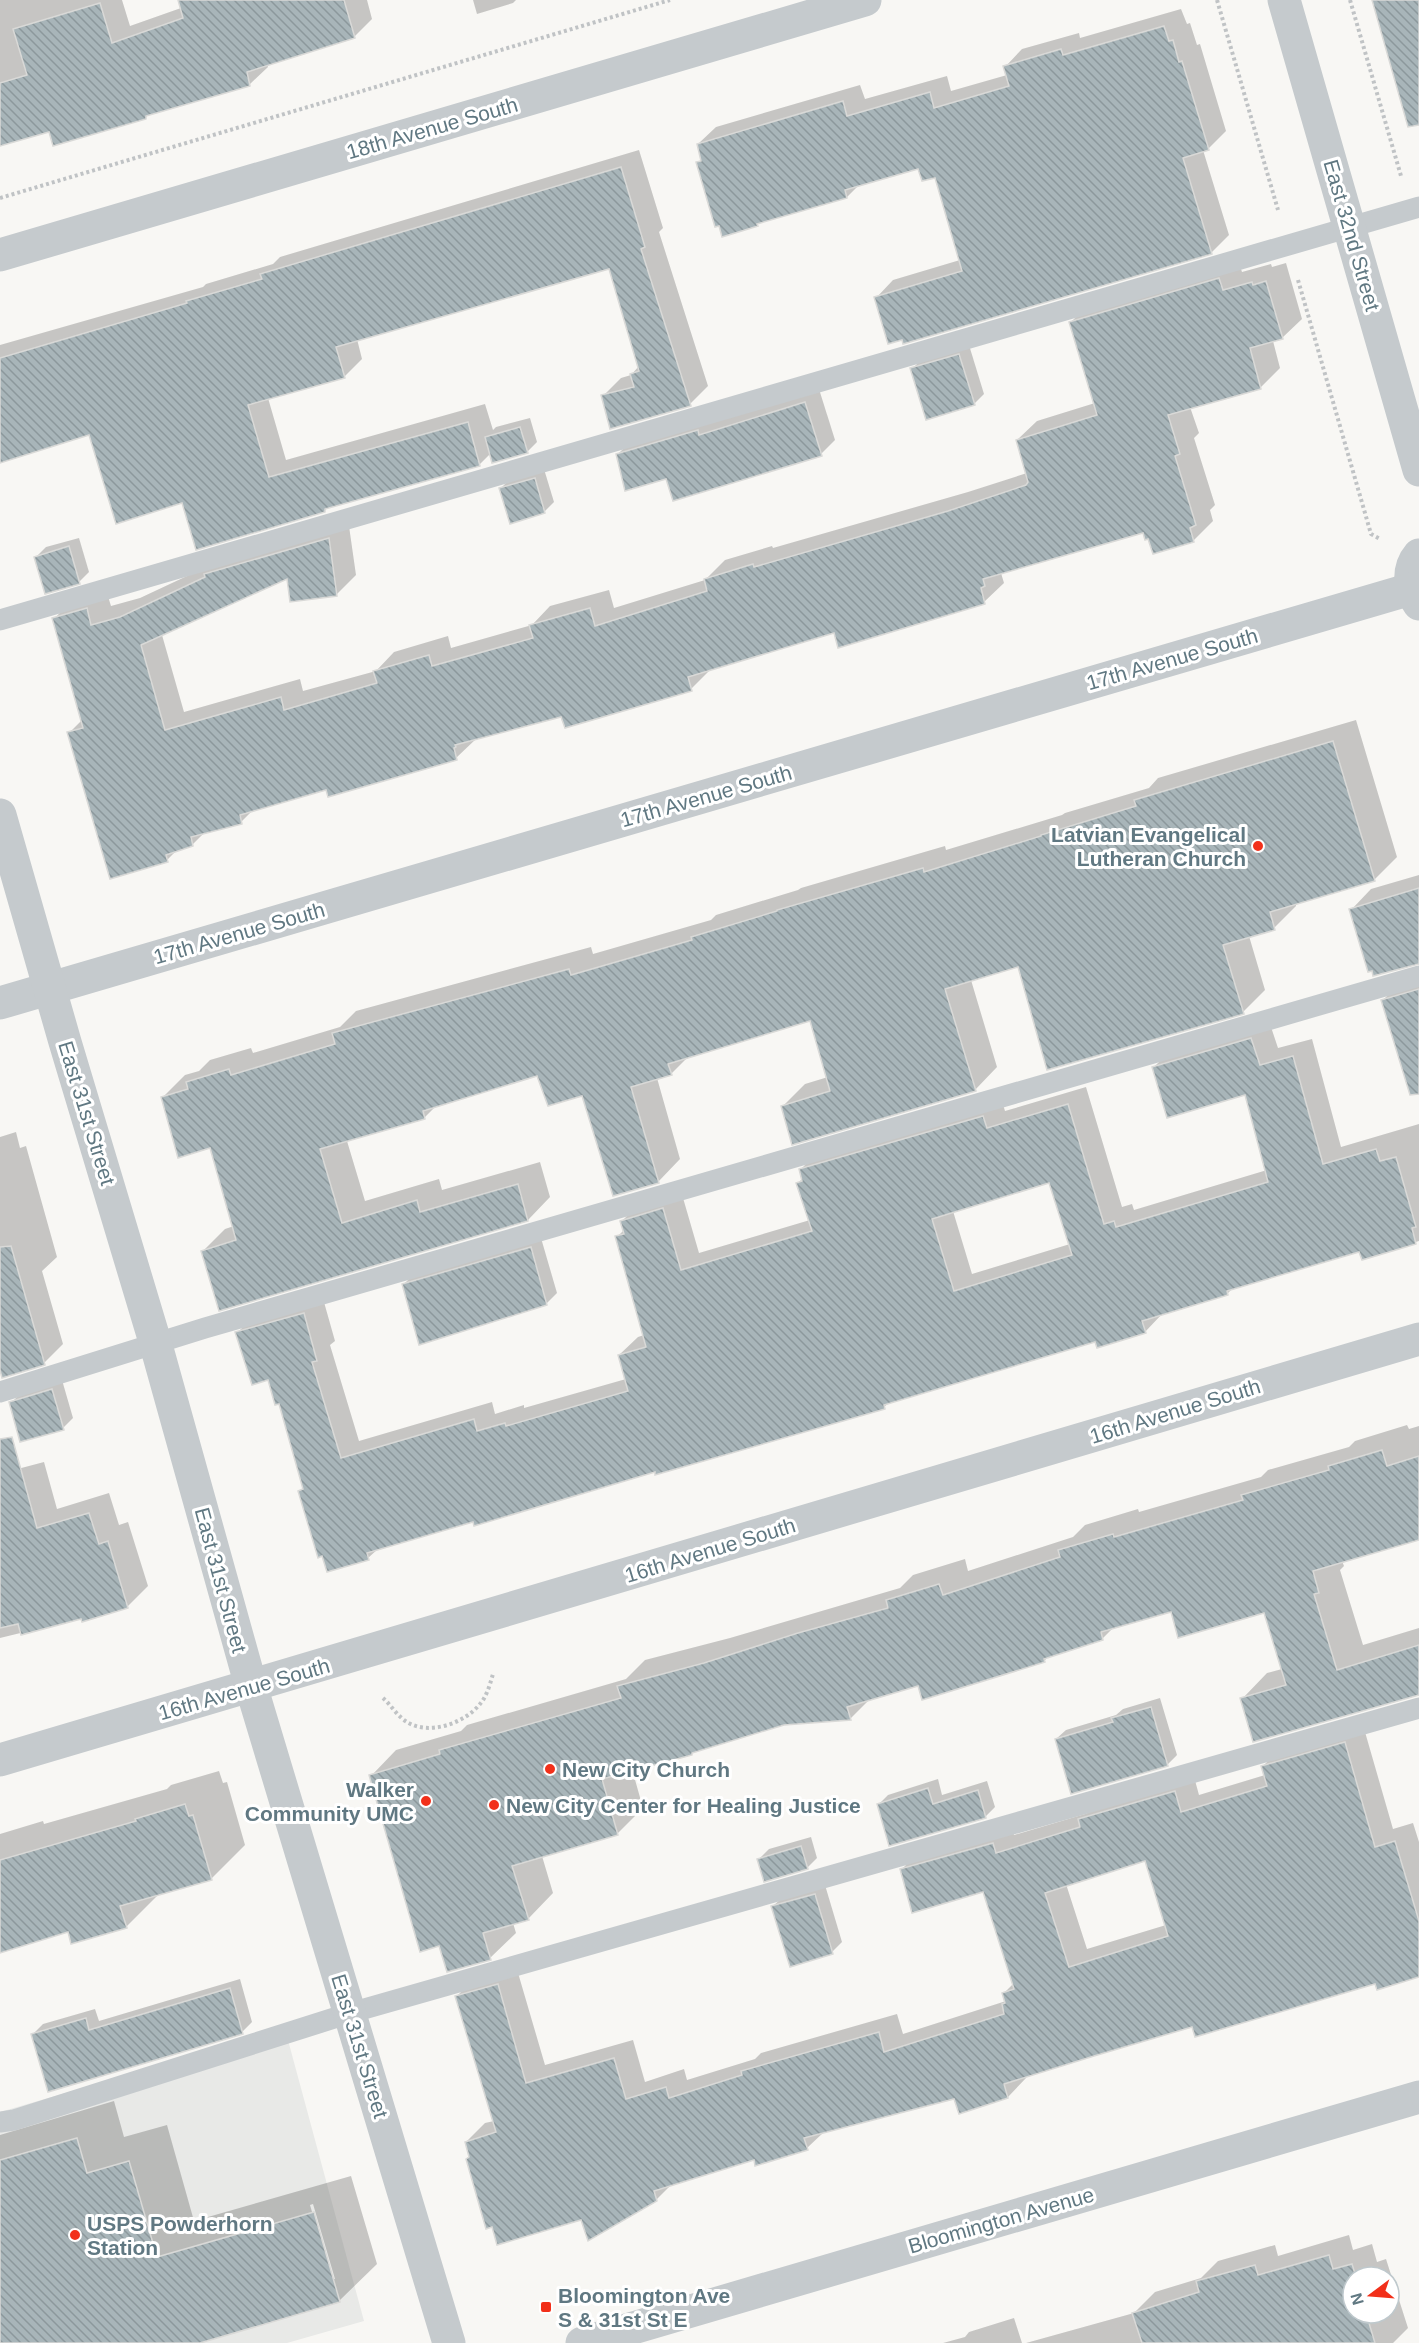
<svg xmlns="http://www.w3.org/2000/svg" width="1419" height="2343" font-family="Helvetica,sans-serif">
  <defs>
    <pattern id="building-back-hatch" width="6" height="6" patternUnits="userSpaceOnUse" patternTransform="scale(1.5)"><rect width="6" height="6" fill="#a8b5b9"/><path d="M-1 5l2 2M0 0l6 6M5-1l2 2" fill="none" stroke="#8c989c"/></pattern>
  </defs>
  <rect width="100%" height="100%" fill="#f8f7f4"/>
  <polygon fill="#e8e9e7" points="285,2029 364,2321 287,2343 0,2343 0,2112"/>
  <g fill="#0003" fill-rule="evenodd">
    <polygon points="0,0 122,0 130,26 181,8 183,0 367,0 372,19 354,37 267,64 268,67 250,84 150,113 146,117 50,131 0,144"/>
    <polygon points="473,0 516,0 513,3 477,14"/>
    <polygon points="1181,9 1187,24 1190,23 1197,45 1200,44 1226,131 1208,149 1203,150 1229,235 1211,253 876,298 893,280 960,260 936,176 919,167 859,185 847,197 760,222 757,225 698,163 702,158 698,144 716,127 860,85 865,99 947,76 951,91 1007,75 1005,67 1022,49 1079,33 1080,38"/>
    <polygon points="639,150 663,228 659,232 708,386 690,404 603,396 621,378 631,375 639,366 610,267 357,339 362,359 344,377 268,398 286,460 485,404 493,430 496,427 530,418 537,442 527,452 491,453 480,464 328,507 324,511 183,501 90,434 0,461 0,345 203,287 206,284 273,264 280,257"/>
    <polygon points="1238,260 1242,272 1271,264 1272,267 1286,263 1302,319 1282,338 1273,341 1280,368 1261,387 1190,407 1199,433 1194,438 1215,505 1210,510 1213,521 1194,540 1149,537 1144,531 1001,573 1004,583 984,602 835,631 710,670 691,689 562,715 476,739 456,758 327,788 254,809 241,822 205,832 192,845 178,849 167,860 69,733 83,719 54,619 73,599 106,590 111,606 140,598 219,561 348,519 356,575 337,594 291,600 288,577 162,635 184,712 300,679 303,691 376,671 394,652 448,636 451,648 532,625 550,606 609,590 614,608 705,580 725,560 772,546 773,548 968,492 1027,473 1017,440 1037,421 1095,403 1070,323 1090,303"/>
    <polygon points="969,345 984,394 974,404 912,369 922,359"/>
    <polygon points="819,389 835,440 821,454 667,477 618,454 632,440"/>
    <polygon points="544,469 554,502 544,512 501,488 511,478"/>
    <polygon points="79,538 89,572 79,582 36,557 46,547"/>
    <polygon points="1356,720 1397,857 1374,880 1296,903 1296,906 1274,928 1249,936 1265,990 1243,1012 1019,965 971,980 997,1067 975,1090 782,1107 805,1084 828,1077 811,1019 689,1056 671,1074 657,1078 680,1159 658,1182 583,1094 538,1075 437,1105 424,1118 347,1141 365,1201 439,1179 442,1190 540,1162 550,1197 528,1220 220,1309 203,1251 225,1229 234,1226 211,1146 163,1097 185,1075 199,1071 210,1060 251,1048 253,1053 340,1027 356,1011 591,947 593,954 711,920 716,915 798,890 801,888 945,846 946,850 1062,815 1065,813 1149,788 1158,778"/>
    <polygon points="1419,875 1419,963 1351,910 1371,889"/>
    <polygon points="1419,982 1419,1050 1382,1001 1392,991"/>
    <path d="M1269 1021 1278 1048 1312 1039 1341 1147 1419 1124V1241L1363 1258 1360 1250 1234 1287 1228 1293 1163 1313 1145 1332 1096 1340 890 1402 884 1407 474 1520 378 1549 368 1558 300 1491 304 1486 280 1402 269 1378 237 1333 255 1315 322 1295 335 1341 330 1345 359 1441 492 1402 495 1414 524 1405V1408L626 1379 619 1355 638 1337 644 1335 617 1237 625 1229 622 1221 640 1203 681 1191 699 1253 810 1220 798 1183 803 1178 800 1170 819 1151 1001 1098 1005 1111 1086 1087 1122 1207 1132 1204 1134 1210 1267 1170 1246 1093 1154 1067 1172 1049ZM1050 1182 1070 1244 972 1274 953 1211Z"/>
    <polygon points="16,1132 20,1148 26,1146 57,1257 42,1271 63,1344 44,1363 0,1362 0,1137"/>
    <polygon points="541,1238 557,1293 547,1303 468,1327 403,1285 413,1275"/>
    <polygon points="62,1380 73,1418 63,1428 11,1403 21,1393"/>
    <polygon points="1407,1425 1409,1429 1419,1426 1419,1538 1342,1561 1344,1566 1340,1570 1363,1645 1419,1628 1419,1693 1242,1699 1267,1673 1282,1669 1265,1611 1172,1610 1114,1627 1102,1639 1049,1656 1044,1661 919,1685 871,1698 850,1719 784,1724 632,1769 643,1808 617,1834 542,1856 553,1893 528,1919 513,1923 516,1933 490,1958 440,1944 371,1776 396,1750 461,1731 467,1725 626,1679 645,1660 730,1638 900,1588 913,1575 965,1559 968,1571 1073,1537 1085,1525 1138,1509 1139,1512 1261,1477 1268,1470 1349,1447 1355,1441"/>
    <polygon points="44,1462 57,1509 109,1493 119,1525 128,1522 148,1586 127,1607 0,1638 0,1481 10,1471"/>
    <polygon points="1160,1698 1177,1755 1167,1765 1056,1739 1066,1730 1116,1715 1123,1709"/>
    <path d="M1363 1725 1393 1829 1413 1823 1419 1842V1974L1376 1982 1193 2025 1026 2076V2078L1008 2097 960 2112 955 2097 824 2132 807 2148 755 2159 672 2184 656 2200 582 2218 470 2156 466 2142 485 2123 494 2121 456 1997 475 1978 516 1966 545 2065 633 2040 645 2082 684 2069 687 2080 755 2059 761 2053 897 2014 903 2034 1006 2001 1004 1993 1014 1983 984 1890 901 1870 920 1851 1011 1825 1014 1835 1085 1814 1193 1773 1199 1795 1265 1775 1262 1767 1281 1748ZM1146 1860 1166 1925 1087 1949 1066 1884Z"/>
    <polygon points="219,1771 223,1783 227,1782 245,1845 211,1879 159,1894 126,1927 69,1930 0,1951 0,1834 43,1821 44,1824 167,1789 171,1785"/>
    <polygon points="938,1779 942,1795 987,1781 995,1807 985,1817 878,1805 888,1795"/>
    <polygon points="811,1837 817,1858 807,1868 759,1859 769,1849"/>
    <polygon points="825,1885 842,1942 832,1952 773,1906 783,1897"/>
    <polygon points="240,1979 252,2022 242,2032 33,2034 43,2024 95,2009 99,2021"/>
    <path d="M114 2101 124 2137 167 2125 194 2221 351 2176 377 2264 339 2301 205 2340 202 2343H5L0 2325V2135ZM313 2204 335 2279H332L310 2205Z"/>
    <path d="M1349 2235 1353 2250 1372 2244 1377 2262 1386 2259 1408 2328 1393 2343H1026L1134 2313 1155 2292 1201 2278 1218 2261 1275 2245 1278 2256ZM1353 2277H1389V2313H1353Z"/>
    <polygon points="1014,2318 1022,2343 943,2343 965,2337 969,2332"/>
  </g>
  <g fill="url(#building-back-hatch)" stroke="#d9d9d7" stroke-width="1.5" fill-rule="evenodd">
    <polygon points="178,0 344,0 355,38 247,72 250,86 146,116 146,119 53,146 49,132 0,146 0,83 27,75 13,29 100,3 112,43 183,18"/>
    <polygon points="1372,0 1419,0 1419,125 1408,127"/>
    <polygon points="1164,26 1169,41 1173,40 1179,62 1182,61 1209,150 1183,158 1212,254 903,344 902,340 888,344 874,297 962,271 935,178 922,181 918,169 845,190 847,198 757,224 758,226 722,237 719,226 715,227 696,162 701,161 697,144 843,101 847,116 930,92 934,108 1009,86 1003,66 1061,49 1063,55"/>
    <polygon points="621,167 645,247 641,249 691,406 610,429 601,395 634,387 630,374 639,371 609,269 336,347 345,378 248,405 269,477 468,422 480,466 325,509 325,512 196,550 182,503 116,524 89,435 0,463 0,358 187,303 186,301 262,279 260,274"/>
    <polygon points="1219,278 1223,290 1252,282 1253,285 1266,281 1283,339 1250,348 1261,389 1168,415 1180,454 1175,456 1196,525 1190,528 1194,542 1153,554 1148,539 1145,540 1143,533 983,579 985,586 981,588 985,604 838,648 834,633 688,677 692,691 565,728 561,717 455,745 456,747 454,748 457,760 328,797 326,790 240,815 242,824 191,837 193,846 166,855 168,862 110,879 67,732 83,728 52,618 87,608 91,625 120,617 205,577 204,574 329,538 337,596 290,602 287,579 141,645 165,730 281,697 284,710 377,683 373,671 429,655 432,666 533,638 529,625 590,608 595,626 707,591 704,579 753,564 754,567 948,511 1026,485 1028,482 1016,440 1097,415 1069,322"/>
    <polygon points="959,354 975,405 926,420 910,368"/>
    <polygon points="805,402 822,456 673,501 666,479 625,491 616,454 698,430 699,435"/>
    <polygon points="520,427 528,453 492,463 485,437"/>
    <polygon points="535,478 545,513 510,524 499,488"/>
    <polygon points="69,546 80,584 45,594 34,557"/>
    <polygon points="1333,741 1375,881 1270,912 1275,930 1223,945 1244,1014 1047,1070 1018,967 945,989 976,1091 792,1145 781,1106 830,1091 810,1021 668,1064 672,1075 631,1087 659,1183 613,1196 582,1096 548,1106 537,1076 423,1111 425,1119 320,1149 342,1223 417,1200 420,1212 518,1184 528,1221 219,1311 201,1251 236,1240 210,1148 178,1158 161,1097 188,1089 186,1082 229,1069 231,1075 335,1044 332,1033 569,969 571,975 692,940 691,937 777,911 777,910 923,868 924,872 1041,836 1041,835 1136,806 1134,800"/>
    <polygon points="1419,888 1419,964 1373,976 1372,971 1368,972 1349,909"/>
    <polygon points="1419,989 1419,1094 1410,1095 1381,1000"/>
    <path d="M1251 1038 1260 1065 1293 1056 1323 1164 1376 1149 1380 1161 1396 1157 1416 1227 1412 1228 1416 1244 1362 1260 1359 1252 1227 1291 1228 1295 1142 1321 1146 1333 1097 1348 1095 1342 884 1405 885 1409 655 1475V1472L474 1526 473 1522 367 1553 369 1560 327 1572 322 1556 318 1558 298 1491 303 1489 279 1404 275 1405 268 1380 252 1385 235 1332 304 1313 317 1361 312 1362 341 1458 474 1419 477 1431 505 1423 506 1426 628 1391 618 1355 646 1347 615 1236 624 1234 620 1221 663 1208 681 1270 812 1231 796 1183 802 1181 799 1169 983 1116 987 1128 1068 1104 1104 1224 1114 1221 1116 1227 1268 1182 1245 1095 1167 1118 1152 1067ZM1049 1183 1072 1255 954 1291 932 1219Z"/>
    <polygon points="11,1246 45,1365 2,1378 0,1370 0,1247"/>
    <polygon points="531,1247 547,1305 419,1345 402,1284"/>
    <polygon points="52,1389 64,1430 20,1442 9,1402"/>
    <polygon points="12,1437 37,1528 89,1513 99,1544 108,1541 128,1608 82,1622 81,1619 21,1635 18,1624 0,1628 0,1439"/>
    <polygon points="1382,1450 1387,1466 1419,1456 1419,1540 1313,1571 1319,1593 1314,1594 1337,1670 1419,1645 1419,1695 1253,1742 1240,1698 1286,1685 1264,1613 1178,1638 1171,1612 1101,1632 1103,1640 1044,1659 1045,1662 922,1700 918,1686 847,1707 851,1720 784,1725 692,1753 692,1755 602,1779 618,1835 512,1866 529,1920 483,1933 491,1960 447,1972 439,1946 420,1952 369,1775 440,1754 439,1750 621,1698 617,1686 704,1663 798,1633 888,1608 886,1600 939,1584 943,1595 1060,1557 1058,1550 1113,1534 1114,1537 1243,1500 1241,1495 1329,1470 1328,1466"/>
    <polygon points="1151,1707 1168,1766 1071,1794 1055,1739 1113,1722 1111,1718"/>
    <path d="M1345 1742 1375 1847 1395 1841 1419 1921V1977L1377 1990 1375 1984 1195 2037 1192 2027 1094 2056 1004 2084 1008 2098 959 2114 954 2099 804 2138 808 2150 755 2166 754 2160 654 2191 657 2201 588 2241 581 2220 497 2245 492 2227 486 2229 466 2159 469 2157 465 2142 496 2132 455 1996 498 1984 526 2083 614 2058 626 2099 666 2087 669 2098 742 2075 741 2071 879 2032 884 2052 1004 2014 1002 2004 1005 2003 1002 1993 1014 1989 983 1892 912 1913 900 1869 993 1843 996 1853 1080 1827 1078 1819 1175 1791 1181 1812 1267 1786 1261 1766ZM1145 1861 1168 1936 1069 1967 1045 1893Z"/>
    <polygon points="928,1788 933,1804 978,1790 986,1818 889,1846 877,1804"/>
    <polygon points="185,1804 189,1816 193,1815 212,1880 120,1906 127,1928 71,1944 68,1932 0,1953 0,1860 136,1821 135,1819"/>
    <polygon points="801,1846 808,1869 764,1882 757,1859"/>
    <polygon points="815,1894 833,1954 790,1967 771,1906"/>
    <polygon points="230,1988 243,2034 48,2092 31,2034 86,2018 89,2030"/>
    <polygon points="77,2138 87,2173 129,2161 157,2257 314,2212 340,2302 200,2343 0,2343 0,2160"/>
    <polygon points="1329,2255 1333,2269 1352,2264 1356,2277 1353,2277 1353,2313 1366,2313 1375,2343 1142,2343 1132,2313 1199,2292 1196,2281 1255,2265 1258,2275"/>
  </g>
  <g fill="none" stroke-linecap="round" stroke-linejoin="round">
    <g stroke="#c0c3c5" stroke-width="4" stroke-dasharray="3 3" stroke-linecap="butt">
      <polyline points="1217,0 1278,210"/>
      <polyline points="1350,0 1401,176"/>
      <polyline points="0,198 670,0"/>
      <polyline points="1298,280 1371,534 1380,539"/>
      <path d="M383 1698C391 1705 398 1717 407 1722 429 1736 465 1723 480 1704 487 1696 490 1684 493 1674"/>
    </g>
    <g stroke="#c5cacd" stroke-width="21">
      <polyline points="0,620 1419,207"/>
      <polyline points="0,1392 205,1328 1419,976"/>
      <polyline points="0,2122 14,2120 350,2013 1419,1708"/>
    </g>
    <g stroke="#c5cacd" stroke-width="33">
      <polyline points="1284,0 1419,470"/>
      <polyline points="0,255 865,0"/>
      <path d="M1419 555C1407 569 1409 590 1419 604"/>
      <polyline points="0,1003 1411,589"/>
      <polyline points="0,1760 1419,1339"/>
    </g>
    <g stroke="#c5cacd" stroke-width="33">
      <polyline points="0,815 65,1042 156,1345 251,1686 449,2343"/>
      <polyline points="582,2343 1419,2097"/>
    </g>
  </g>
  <g fill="#f2301a" stroke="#fff" stroke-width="2">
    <circle cx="1258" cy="846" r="6"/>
    <circle cx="550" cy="1769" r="6"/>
    <circle cx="426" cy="1801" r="6"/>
    <circle cx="494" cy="1805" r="6"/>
    <circle cx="75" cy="2235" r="6"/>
    <rect x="540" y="2301" width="12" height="12" rx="3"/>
  </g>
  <g text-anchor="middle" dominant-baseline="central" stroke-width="6" stroke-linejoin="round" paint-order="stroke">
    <g font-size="21" fill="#607882" stroke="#fff">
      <text transform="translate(432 128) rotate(-16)">18th Avenue South</text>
      <text transform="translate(1352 235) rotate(74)">East 32nd Street</text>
      <text transform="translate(1172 659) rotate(-16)">17th Avenue South</text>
      <text transform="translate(706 796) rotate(-16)">17th Avenue South</text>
      <text transform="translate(239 933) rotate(-16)">17th Avenue South</text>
      <text transform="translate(87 1113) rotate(73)">East 31st Street</text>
      <text transform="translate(1175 1411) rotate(-17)">16th Avenue South</text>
      <text transform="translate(710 1550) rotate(-17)">16th Avenue South</text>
      <text transform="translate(221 1580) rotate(75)">East 31st Street</text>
      <text transform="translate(244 1689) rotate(-16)">16th Avenue South</text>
      <text transform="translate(360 2046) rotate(73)">East 31st Street</text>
      <text transform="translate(1001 2220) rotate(-16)">Bloomington Avenue</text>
    </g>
    <g font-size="21" font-weight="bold" fill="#607882" stroke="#fff" text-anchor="start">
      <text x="1246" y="834" text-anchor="end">Latvian Evangelical<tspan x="1246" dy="24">Lutheran Church</tspan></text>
      <text x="562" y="1769">New City Church</text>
      <text x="414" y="1789" text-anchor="end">Walker<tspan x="414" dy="24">Community UMC</tspan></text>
      <text x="506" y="1805">New City Center for Healing Justice</text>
      <text x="87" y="2223">USPS Powderhorn<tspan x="87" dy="24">Station</tspan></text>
      <text x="558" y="2295">Bloomington Ave<tspan x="558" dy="24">S &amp; 31st St E</tspan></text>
    </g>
  </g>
  <g transform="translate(1371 2295) rotate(254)"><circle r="28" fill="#ffffff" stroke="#bfc9cd" stroke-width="1.5"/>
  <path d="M0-4.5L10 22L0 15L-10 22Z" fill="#f2301a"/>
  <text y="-9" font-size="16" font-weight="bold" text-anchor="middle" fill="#607882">N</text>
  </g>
</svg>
